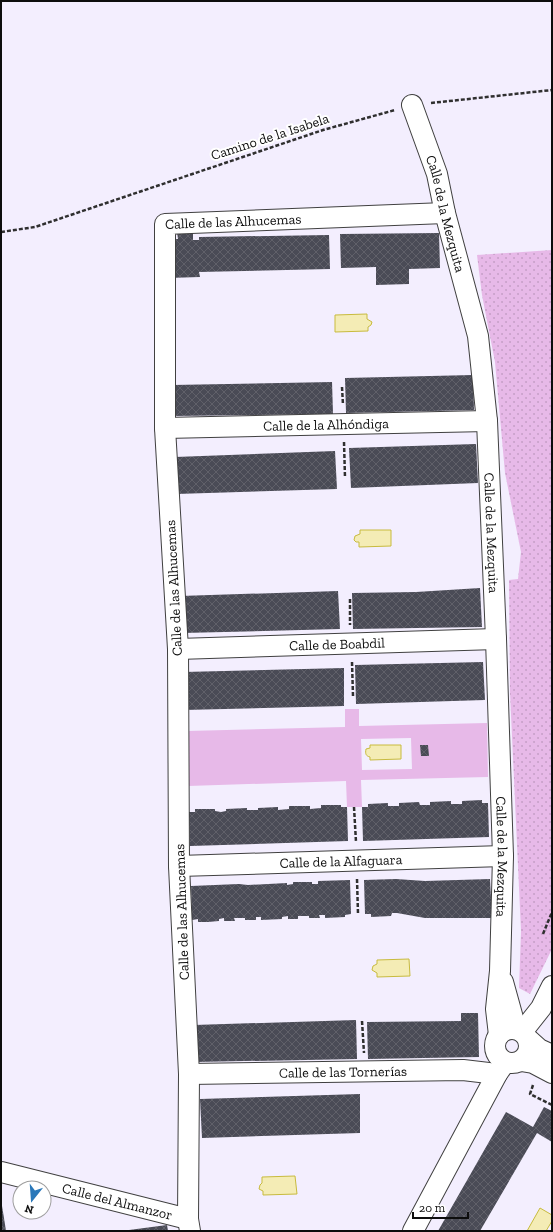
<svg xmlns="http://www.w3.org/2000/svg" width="553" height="1232" font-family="'Zilla Slab',serif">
  <defs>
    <pattern id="park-dots" width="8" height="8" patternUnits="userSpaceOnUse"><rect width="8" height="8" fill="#e7b9e8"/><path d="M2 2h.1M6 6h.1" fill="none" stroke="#c59ec6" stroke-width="1.8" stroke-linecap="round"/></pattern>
    <pattern id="building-cross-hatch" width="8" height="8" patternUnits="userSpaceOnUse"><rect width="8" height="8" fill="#4a4b56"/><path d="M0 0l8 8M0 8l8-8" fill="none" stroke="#606069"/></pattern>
  </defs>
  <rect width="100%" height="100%" fill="#f3eefe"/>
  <path fill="#e7b9e8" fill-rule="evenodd" d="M345 709H359V726L487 723 488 777 361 780 362 807H347L346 781 188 786 187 731 345 727ZM411 738 412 769 362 770 361 739Z"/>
  <polygon fill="url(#park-dots)" points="552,250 552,949 530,994 519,988 521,931 510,693 509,580 518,579 521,552 505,473 495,362 482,295 477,255"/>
  <g fill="#f4ecb5" stroke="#c8bb3e">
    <polygon points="367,314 367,319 372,322 371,325 368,327 368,331 335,332 335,315"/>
    <polygon points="360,530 391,530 391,546 359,547 359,542 356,542 354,540 355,536 360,534"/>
    <path d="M370 745H401V759L370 760V757C366 756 365 754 366 749L370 748Z"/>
    <polygon points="409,959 410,976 377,977 377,973 372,970 373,966 377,964 377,960"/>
    <polygon points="295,1176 297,1194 263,1195 263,1191 259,1189 260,1185 262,1183 262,1177"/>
    <polygon points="540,1208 552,1215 552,1221 546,1231 527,1231"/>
  </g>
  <g fill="url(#building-cross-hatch)">
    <polygon points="177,232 193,232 193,240 199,240 199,237 329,235 330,269 199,272 200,277 168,278 167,239 178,239"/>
    <polygon points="439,233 440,268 409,269 409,284 376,285 376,267 341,268 340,234"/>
    <polygon points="473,375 474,410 346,413 345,378"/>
    <polygon points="332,382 333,414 173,416 172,385"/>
    <polygon points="476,444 478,483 351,488 349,448"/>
    <polygon points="335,451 337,489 176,494 175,457"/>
    <polygon points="480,588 482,627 353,629 352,593 416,592"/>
    <polygon points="338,591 340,629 182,633 180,596"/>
    <polygon points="483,662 485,700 356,704 355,665"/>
    <polygon points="344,668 344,706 184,710 183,672"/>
    <polygon points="420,745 428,745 429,756 421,756"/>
    <polygon points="482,800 482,803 488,803 489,837 363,841 362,807 368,807 368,804 388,803 388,806 399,806 399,803 419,802 420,805 430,805 430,802 451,801 451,804 462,804 462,801"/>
    <polygon points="321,805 341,805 341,807 347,807 348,841 190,846 189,812 195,812 195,809 215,809 215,811 221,812 226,811 226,809 247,808 247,810 258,810 258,808 278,807 278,810 289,809 289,806 310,806 310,809 321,808"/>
    <polygon points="396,879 425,881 490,879 492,918 425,918 397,913 392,913 391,916 371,917 371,914 365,914 364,880"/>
    <polygon points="350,880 351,914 345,915 345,917 325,918 325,915 319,915 320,918 309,918 309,916 298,916 298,919 288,919 288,916 282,917 282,919 261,920 261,917 256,917 256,920 245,920 245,918 234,918 235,921 224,921 224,918 219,919 219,921 208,922 198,922 198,919 192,920 191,886 239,884 248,885 287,883 287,885 293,884 293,882 312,882 312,884 318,884 318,881"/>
    <polygon points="461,1013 478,1013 479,1057 368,1059 367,1022 461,1021"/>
    <polygon points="356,1020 357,1059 195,1062 194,1025"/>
    <polygon points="360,1094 360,1133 202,1138 200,1099"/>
    <polygon points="544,1107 552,1111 552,1142 537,1133 480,1231 438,1231 506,1112 533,1127"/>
    <polygon points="2,1206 4,1218 6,1231 1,1231"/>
    <polygon points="167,1225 168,1231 129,1231 129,1230"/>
  </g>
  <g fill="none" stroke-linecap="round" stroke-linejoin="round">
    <defs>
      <g id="minor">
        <path id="s1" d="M412 105 437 174 445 213 478 336 487 421 496 639 503 856 500 971 496 1009 499 1035"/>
        <path id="s2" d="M165 428 487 421"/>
        <path id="s3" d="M178 649 496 639"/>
        <path id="s4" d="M179 866 503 856"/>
        <polyline points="503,982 516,1029"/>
        <circle cx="512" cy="1046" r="17"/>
        <polyline points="522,1032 541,1008 552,986"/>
        <polyline points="529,1040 539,1049 552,1055"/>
        <polyline points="521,1061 533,1063 552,1073"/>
        <path id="s5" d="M189 1074 463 1070 497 1074"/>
        <path id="s6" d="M1 1172 188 1219"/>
        <path id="s7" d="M190 1231 188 1219 189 1074 179 866 178 649 165 428V224L445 213"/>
        <polyline points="413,1231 497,1074 504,1064"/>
      </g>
    </defs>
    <use href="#minor" stroke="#404040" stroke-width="22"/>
    <g stroke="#2f2f2f" stroke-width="2.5" stroke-dasharray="4 2" stroke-linecap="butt">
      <polyline points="431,103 552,90"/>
      <polyline points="1,232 35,227 323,130 395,110"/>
      <polyline points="342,387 343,405"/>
      <polyline points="344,442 345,478"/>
      <polyline points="350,599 350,625"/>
      <polyline points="352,662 353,696"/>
      <polyline points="354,807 356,842"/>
      <polyline points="357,879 358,914"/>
      <polyline points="543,934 552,912"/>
      <polyline points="362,1021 364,1053"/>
      <polyline points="533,1085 530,1094 552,1105"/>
    </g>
    <use href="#minor" stroke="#fff" stroke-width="20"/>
  </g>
  <g text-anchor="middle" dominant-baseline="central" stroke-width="4" stroke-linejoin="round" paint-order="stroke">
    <g font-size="14" fill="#0d0d0d" stroke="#fff">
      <text transform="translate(270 137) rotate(-18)">Camino de la Isabela</text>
      <text stroke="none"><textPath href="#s1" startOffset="114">Calle de la Mezquita</textPath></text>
      <text stroke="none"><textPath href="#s7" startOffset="1076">Calle de las Alhucemas</textPath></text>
      <text stroke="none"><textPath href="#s2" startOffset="161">Calle de la Alhóndiga</textPath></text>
      <text stroke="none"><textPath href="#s1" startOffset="438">Calle de la Mezquita</textPath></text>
      <text transform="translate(174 588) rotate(-93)">Calle de las Alhucemas</text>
      <text stroke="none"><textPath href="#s3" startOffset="159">Calle de Boabdil</textPath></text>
      <text stroke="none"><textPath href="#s1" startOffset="762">Calle de la Mezquita</textPath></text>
      <text stroke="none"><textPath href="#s4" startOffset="162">Calle de la Alfaguara</textPath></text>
      <text transform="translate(182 912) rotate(-92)">Calle de las Alhucemas</text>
      <text stroke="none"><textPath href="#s5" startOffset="154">Calle de las Tornerías</textPath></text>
      <text stroke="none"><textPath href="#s6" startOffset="120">Calle del Almanzor</textPath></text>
    </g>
  </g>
  <rect width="553" height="1232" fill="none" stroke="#0d0d0d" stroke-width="4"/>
  <g transform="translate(32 1200) rotate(197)"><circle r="19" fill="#ffffff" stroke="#9e9e9e"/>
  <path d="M0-3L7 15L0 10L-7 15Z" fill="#2a78b9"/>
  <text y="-6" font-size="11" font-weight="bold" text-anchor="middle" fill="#0d0d0d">N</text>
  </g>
  <path d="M413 1212v6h55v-6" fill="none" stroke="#0d0d0d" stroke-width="2"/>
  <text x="419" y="1212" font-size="12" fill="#0d0d0d" stroke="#ffffff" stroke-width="3" paint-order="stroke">20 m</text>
</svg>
